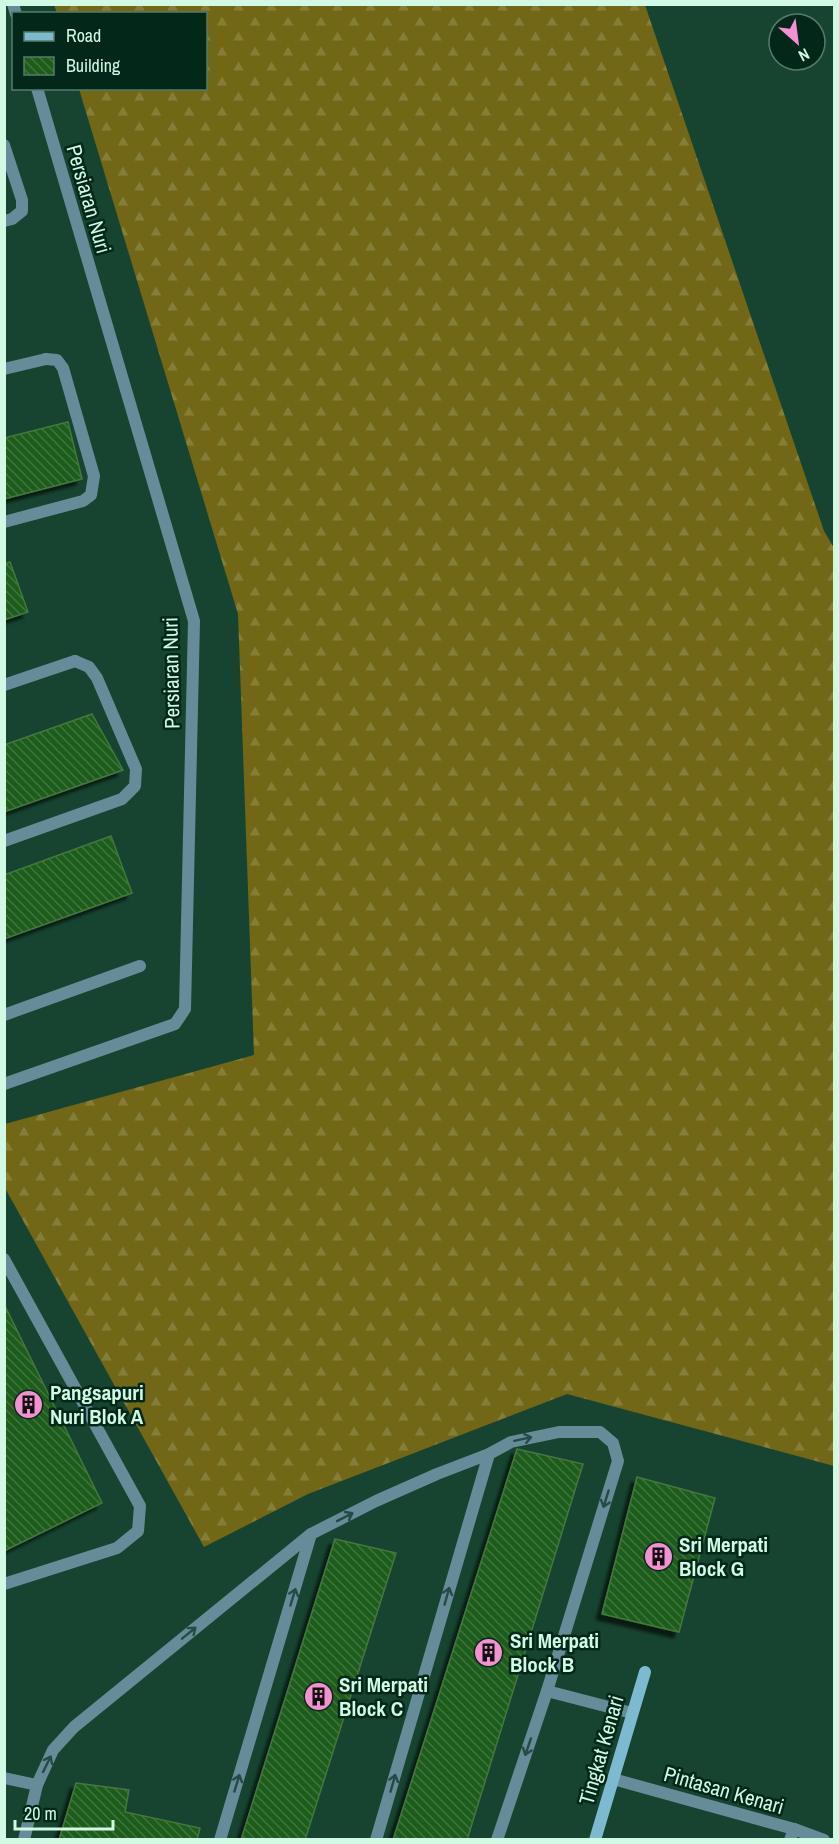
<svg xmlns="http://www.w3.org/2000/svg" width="839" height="1844" font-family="'Archivo Narrow',sans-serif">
  <defs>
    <pattern id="forest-firs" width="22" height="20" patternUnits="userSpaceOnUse" patternTransform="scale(1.5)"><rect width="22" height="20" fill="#716716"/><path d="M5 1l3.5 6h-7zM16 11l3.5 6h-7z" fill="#847e38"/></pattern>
    <pattern id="building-back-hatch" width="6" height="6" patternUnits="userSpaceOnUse" patternTransform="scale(1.5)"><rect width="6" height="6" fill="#1f5c1a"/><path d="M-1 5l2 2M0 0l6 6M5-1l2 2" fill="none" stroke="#3e743b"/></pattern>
    <filter id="shadow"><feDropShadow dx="-5.5" dy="5.5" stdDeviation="1.5" flood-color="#0009"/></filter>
  </defs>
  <rect width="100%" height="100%" fill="#164430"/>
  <polygon fill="url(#forest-firs)" points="54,5 645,5 824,531 834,548 834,1466 567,1394 308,1494 204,1547 5,1188 5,1124 254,1055 238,614 79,89 206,88 206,14 57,13"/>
  <g fill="url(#building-back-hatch)" stroke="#45773f" stroke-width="1.5" filter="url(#shadow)">
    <polygon points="68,422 82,479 4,499 4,438"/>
    <polygon points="10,562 28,612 4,620 4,564"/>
    <polygon points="92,714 123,770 4,812 4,745"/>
    <polygon points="111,836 132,893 4,939 4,875"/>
    <polygon points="4,1304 102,1503 4,1551"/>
    <polygon points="517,1449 583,1464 467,1840 393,1840"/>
    <polygon points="637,1477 715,1498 679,1632 602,1614"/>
    <polygon points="335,1539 396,1553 305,1840 241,1840"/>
    <polygon points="76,1783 129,1790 125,1812 200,1828 197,1840 59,1840"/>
  </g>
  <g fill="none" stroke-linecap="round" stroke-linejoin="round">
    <g stroke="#678c99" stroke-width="12">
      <polyline points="4,145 22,200 22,211 12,219 4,221"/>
      <polyline points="4,522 83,501 91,495 94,476 63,368 57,360 46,359"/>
      <polyline points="4,841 122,799 135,786 136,769 97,678 89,667 75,661"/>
      <polyline points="4,1259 140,1506 138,1531 117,1548 4,1584"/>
      <polyline points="547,1691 632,1713"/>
      <polyline points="4,1778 37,1785"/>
      <polyline points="24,1840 37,1785 53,1750 74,1727 311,1534 376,1501 437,1474 489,1454 511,1442 559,1432 600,1432 613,1443 618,1461 547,1691 497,1840"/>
      <polyline points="220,1840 311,1534"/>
      <polyline points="376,1840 489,1454"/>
      <polyline points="790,1840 794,1829"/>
    </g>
    <g stroke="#678c99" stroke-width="12">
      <polyline points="13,4 16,14"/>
      <polyline points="4,369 46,359"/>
      <polyline points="4,685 75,661"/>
      <polyline points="4,1015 140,966"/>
      <polyline points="4,1084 175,1024 185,1009 194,621 37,88"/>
      <polyline points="613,1779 794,1829 824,1840"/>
    </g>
    <polyline stroke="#7ebacf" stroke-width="12" points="595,1840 645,1672"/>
  </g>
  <defs><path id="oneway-shaft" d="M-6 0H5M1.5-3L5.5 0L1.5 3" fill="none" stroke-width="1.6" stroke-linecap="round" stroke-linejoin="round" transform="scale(1.5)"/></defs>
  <g stroke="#264b46">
    <use href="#oneway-shaft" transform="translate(523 1439) rotate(-12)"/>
    <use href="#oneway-shaft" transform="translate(606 1499) rotate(107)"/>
    <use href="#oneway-shaft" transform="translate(345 1517) rotate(-27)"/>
    <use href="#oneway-shaft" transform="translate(447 1596) rotate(-74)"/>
    <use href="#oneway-shaft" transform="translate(293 1597) rotate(-73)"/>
    <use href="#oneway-shaft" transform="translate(189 1633) rotate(-39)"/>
    <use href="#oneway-shaft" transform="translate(528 1747) rotate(109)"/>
    <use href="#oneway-shaft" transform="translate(47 1764) rotate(-64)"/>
    <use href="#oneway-shaft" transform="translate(237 1783) rotate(-73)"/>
    <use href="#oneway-shaft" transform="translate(393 1783) rotate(-74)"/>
  </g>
  <defs>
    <symbol id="building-disc" viewBox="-11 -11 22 22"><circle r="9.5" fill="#f590d1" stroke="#032819"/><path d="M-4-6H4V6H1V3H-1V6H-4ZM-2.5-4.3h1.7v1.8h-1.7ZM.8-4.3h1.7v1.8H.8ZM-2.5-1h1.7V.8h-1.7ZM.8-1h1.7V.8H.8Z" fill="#111"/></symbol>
  </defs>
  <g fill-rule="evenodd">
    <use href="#building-disc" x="12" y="1388" width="33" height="33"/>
    <use href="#building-disc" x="642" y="1540" width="33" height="33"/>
    <use href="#building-disc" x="472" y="1636" width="33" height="33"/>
    <use href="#building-disc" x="302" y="1680" width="33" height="33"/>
  </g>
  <g text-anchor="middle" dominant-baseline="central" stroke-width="5" stroke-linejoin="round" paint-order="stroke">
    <g font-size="21" fill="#d1f9e3" stroke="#032819">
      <text transform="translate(89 199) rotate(74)">Persiaran Nuri</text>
      <text transform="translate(171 673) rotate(-91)">Persiaran Nuri</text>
      <text transform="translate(601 1750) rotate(-74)">Tingkat Kenari</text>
      <text transform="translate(724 1790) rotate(16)">Pintasan Kenari</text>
    </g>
    <g font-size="21" font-weight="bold" fill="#d1f9e3" stroke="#032819" text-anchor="start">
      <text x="50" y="1392">Pangsapuri<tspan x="50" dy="24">Nuri Blok A</tspan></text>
      <text x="679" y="1544">Sri Merpati<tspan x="679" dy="24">Block G</tspan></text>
      <text x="510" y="1640">Sri Merpati<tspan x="510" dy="24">Block B</tspan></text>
      <text x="339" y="1684">Sri Merpati<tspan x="339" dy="24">Block C</tspan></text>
    </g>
  </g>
  <rect width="839" height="1844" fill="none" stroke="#d1f9e3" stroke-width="12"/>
  <rect x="12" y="12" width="195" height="78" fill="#032819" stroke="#557c6a" stroke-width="1.5"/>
  <rect x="24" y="32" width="30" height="9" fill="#7ebacf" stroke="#557c6a" stroke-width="1.5"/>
  <text x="66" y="42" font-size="18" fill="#d1f9e3">Road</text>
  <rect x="24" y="57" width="30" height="18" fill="url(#building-back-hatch)" stroke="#557c6a" stroke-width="1.5"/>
  <text x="66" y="72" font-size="18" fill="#d1f9e3">Building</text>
  <g transform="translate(797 42) rotate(152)"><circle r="28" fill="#032819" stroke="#557c6a" stroke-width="1.5"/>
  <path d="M0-4.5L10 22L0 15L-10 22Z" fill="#f590d1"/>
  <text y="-9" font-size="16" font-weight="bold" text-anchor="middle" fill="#d1f9e3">N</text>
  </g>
  <path d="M15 1820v9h98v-9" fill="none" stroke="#d1f9e3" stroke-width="3"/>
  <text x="24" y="1820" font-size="18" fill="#d1f9e3" stroke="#032819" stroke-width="4.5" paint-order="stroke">20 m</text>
</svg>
